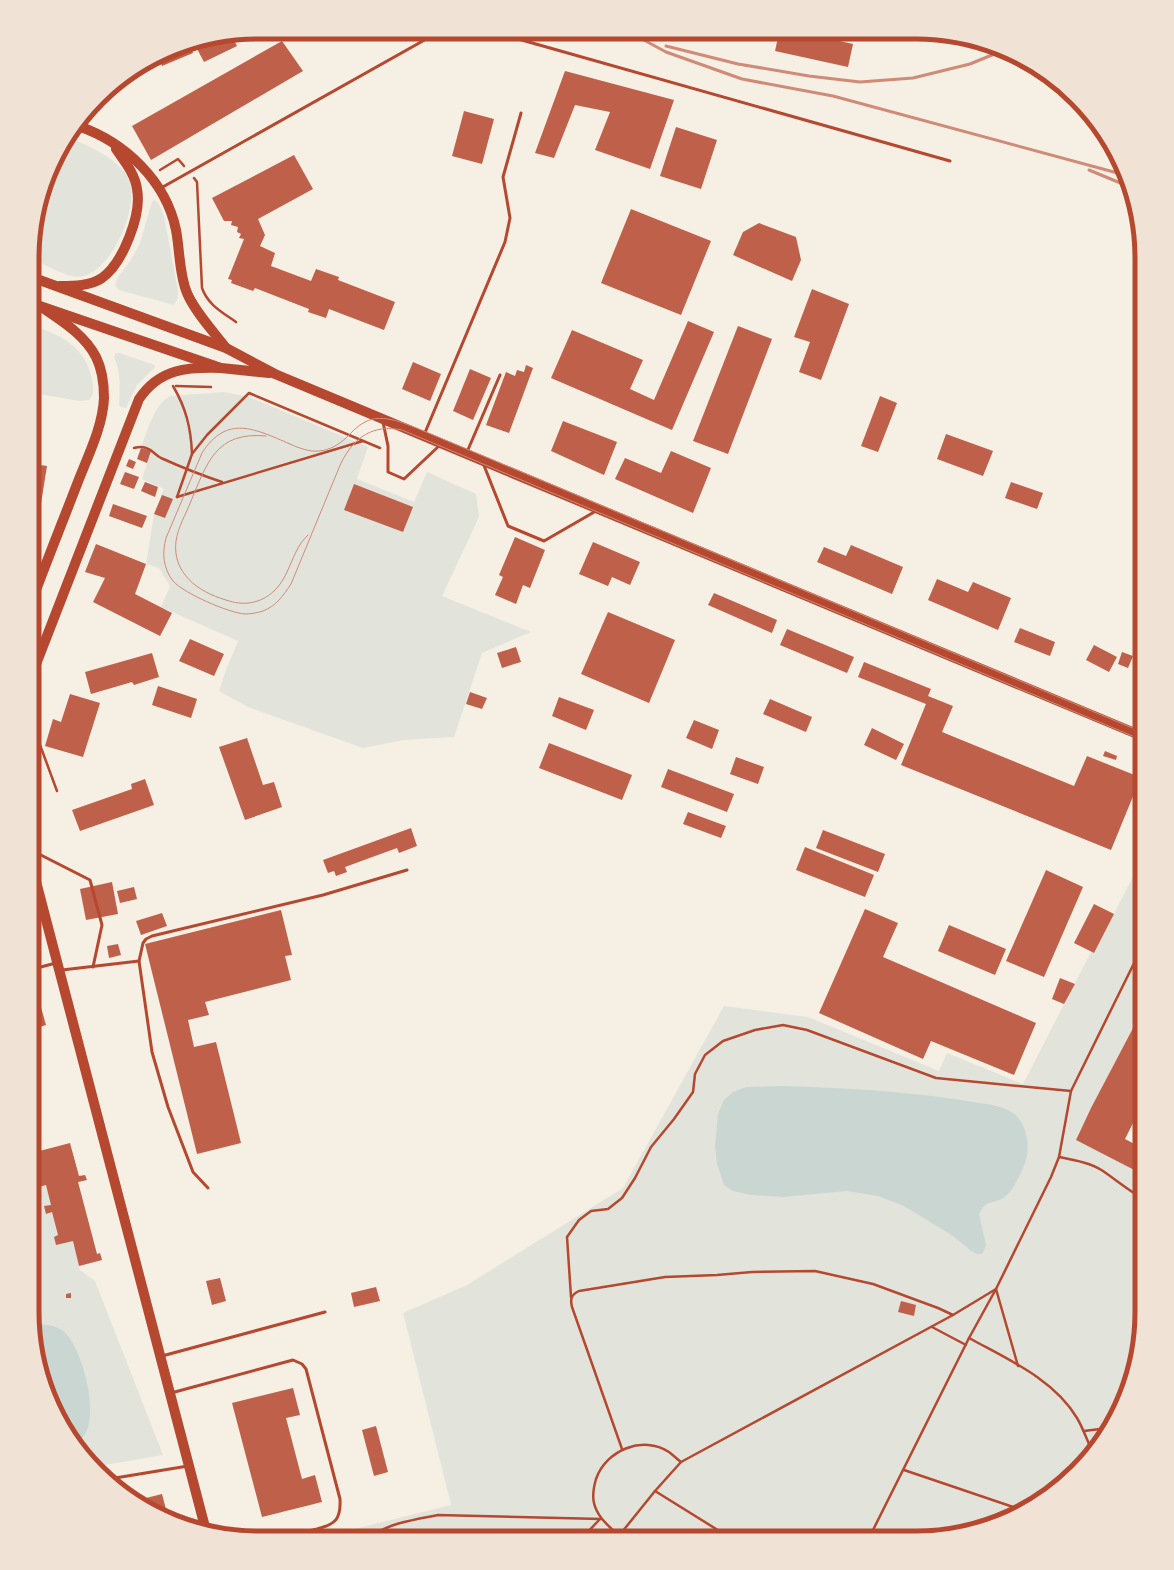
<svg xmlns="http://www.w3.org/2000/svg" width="1174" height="1570" font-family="Inter,sans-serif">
  <rect width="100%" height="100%" fill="#f6efe4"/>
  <g fill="#e2e4dc">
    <path d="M68 138C89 145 117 158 128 178 142 205 110 277 77 277 68 277 43 264 34 260V228L62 145Z"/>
    <polygon points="154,200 158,202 164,216 178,291 178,298 174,305 119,290 115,285 118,277 131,260 140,243 152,202"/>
    <path d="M34 326C61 335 87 348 92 380 93 387 95 394 89 400L79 401 34 393Z"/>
    <path d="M116 353H120L154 365 155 367 137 385 126 408 119 406C120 388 121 373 114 357Z"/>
    <path d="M224 392 249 397 368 447 357 479 414 502 427 472 476 494 479 517 442 596 531 632 482 653 454 737 404 740 363 748 248 707 219 691 226 670 238 641 161 607 170 586 159 568 146 564 154 514 164 489 142 479 151 451 141 448C148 430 153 406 170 396Z"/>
    <polygon points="1142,859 1142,1011 1091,1108 1076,1140 1142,1174 1141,1327 1130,1384 1104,1437 1065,1482 1016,1515 974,1530 916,1538 326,1536 451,1505 403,1313 467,1285 623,1188 724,1006 808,1017 939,1071 947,1053 1023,1084 1091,952 1094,953"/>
    <polygon points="85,1175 87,1180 78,1182 97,1254 100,1253 102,1260 79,1266 80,1270 95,1281 163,1455 94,1467 88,1461 55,1412 40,1370 32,1312 32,1187 33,1189"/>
  </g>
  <g fill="#c9d6d2">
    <path d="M783 1086C845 1088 906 1091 967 1101 982 1104 1000 1104 1013 1113 1027 1123 1030 1146 1026 1160 1023 1170 1013 1191 1005 1197 993 1205 987 1198 979 1214L986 1245 982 1254H977L970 1250 953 1236 904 1206 878 1196 847 1191 783 1197 751 1195 733 1191 724 1185 717 1164 715 1146 718 1114 724 1100 733 1092 746 1087Z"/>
    <path d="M33 1323C43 1324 55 1325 63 1331 82 1346 101 1417 83 1437 81 1439 77 1439 74 1440L55 1412 40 1370Z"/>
  </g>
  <g fill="#bf614a">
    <polygon points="779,33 808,34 853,44 848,67 775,51"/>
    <polygon points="232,36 237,46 204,62 194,43"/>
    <polygon points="282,41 303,71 151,160 132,126"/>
    <polygon points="189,43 193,53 162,66 159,59 185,44"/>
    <polygon points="565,71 674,100 650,169 595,150 610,112 575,105 554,158 535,153"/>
    <polygon points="464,111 494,119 482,164 452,156"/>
    <polygon points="676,127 717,140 701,189 660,176"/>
    <polygon points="294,155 313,189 258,219 265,235 260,246 275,253 271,266 311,281 316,269 339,277 338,280 395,302 384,330 329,309 326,318 308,312 309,309 255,288 253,291 231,283 232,280 228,279 244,239 239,238 241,234 237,232 238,227 231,225 232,221 224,221 212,198"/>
    <polygon points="631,209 711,241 681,315 601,283"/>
    <polygon points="759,223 796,237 801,260 792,281 733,255 743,232"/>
    <polygon points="812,289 849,304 821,380 799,372 810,342 794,337"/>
    <polygon points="688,321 714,332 672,430 551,378 572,330 643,360 630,389 654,400"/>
    <polygon points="738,326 772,339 728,454 693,441"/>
    <polygon points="413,362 441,374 430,401 402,389"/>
    <polygon points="526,365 533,368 509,433 486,425 506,372 515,376 517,370 524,372"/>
    <polygon points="470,369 491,378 473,420 453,411"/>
    <polygon points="880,396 897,403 878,452 861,446"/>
    <polygon points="563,421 617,442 604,475 551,451"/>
    <polygon points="946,434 993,451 983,476 937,459"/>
    <polygon points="141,448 151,451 147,463 137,459"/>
    <polygon points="671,451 711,468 693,513 615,479 625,458 661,473"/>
    <polygon points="129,459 136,462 133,469 126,466"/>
    <polygon points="34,464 47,466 34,547 33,547"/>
    <polygon points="125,472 139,477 134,489 120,484"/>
    <polygon points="145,482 158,487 155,497 141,491"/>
    <polygon points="1011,482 1043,493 1037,509 1005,498"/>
    <polygon points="354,484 413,507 403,532 344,510"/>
    <polygon points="162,495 173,499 165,518 154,514"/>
    <polygon points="113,504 147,516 142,528 109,516"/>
    <polygon points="1142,516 1142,534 1135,530"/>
    <polygon points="515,537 545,550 530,588 523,585 516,604 495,595 503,577 499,575"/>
    <polygon points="593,542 640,562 630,585 612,577 608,586 579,574"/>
    <polygon points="96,544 146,564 135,594 172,613 160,636 93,602 105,578 85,572"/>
    <polygon points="851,545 903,567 892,594 817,562 824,547 846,556"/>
    <polygon points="937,579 968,592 973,582 1011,598 998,630 928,600"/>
    <polygon points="714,593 777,620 772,633 708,605"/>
    <polygon points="608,612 675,640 649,703 581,674"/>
    <polygon points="1020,628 1055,642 1050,656 1014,642"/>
    <polygon points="787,629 854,657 847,673 780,645"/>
    <polygon points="190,639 224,654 214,676 179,661"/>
    <polygon points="1094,645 1117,657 1109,672 1086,660"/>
    <polygon points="1142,646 1142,657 1138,655"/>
    <polygon points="516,647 521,662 502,668 497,653"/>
    <polygon points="1122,652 1133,656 1128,668 1118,664"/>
    <polygon points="152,653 159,677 134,685 132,682 91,694 85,672"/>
    <polygon points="864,662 931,689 928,696 953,706 942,732 1074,786 1087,756 1142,778 1142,791 1136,789 1111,850 901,765 926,704 858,677"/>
    <polygon points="158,686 197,699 191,718 152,705"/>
    <polygon points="470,692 487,698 482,709 466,704"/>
    <polygon points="70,694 100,703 83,757 45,746 53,719 61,722"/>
    <polygon points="559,697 594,710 586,730 552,716"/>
    <polygon points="770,699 812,717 806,732 763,714"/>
    <polygon points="694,720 719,730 712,749 686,738"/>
    <polygon points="872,728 904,744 896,760 864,745"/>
    <polygon points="247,738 263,785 274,782 282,807 245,820 219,747"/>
    <polygon points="549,743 632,775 622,800 539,768"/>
    <polygon points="1105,751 1117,756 1116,760 1103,756"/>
    <polygon points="736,757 764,767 758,784 730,774"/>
    <polygon points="668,769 734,794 727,812 661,787"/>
    <polygon points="145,779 154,805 80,831 72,810 132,789 131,784"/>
    <polygon points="688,812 726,826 721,838 683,824"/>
    <polygon points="411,828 417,846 399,853 397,848 345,867 347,872 336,876 334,871 328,873 323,860"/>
    <polygon points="823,830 885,854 878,872 816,848"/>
    <polygon points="805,847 874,875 865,897 796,870"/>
    <polygon points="1046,870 1083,887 1044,977 1006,961"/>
    <polygon points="112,882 118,914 86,920 80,889"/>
    <polygon points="134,887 137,899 120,903 117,891"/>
    <polygon points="1094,904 1114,914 1094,953 1074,943"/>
    <polygon points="865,909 898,923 883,957 1036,1023 1014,1075 931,1041 923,1059 819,1013"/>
    <polygon points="281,910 292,955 285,956 291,980 205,1002 209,1015 188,1020 194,1047 216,1042 241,1143 197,1154 145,944"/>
    <polygon points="162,913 167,926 141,935 136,921"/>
    <polygon points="949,925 1006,949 995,975 938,951"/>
    <polygon points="118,944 121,955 109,958 107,946"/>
    <polygon points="1060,978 1075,984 1064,1004 1052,999"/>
    <polygon points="35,986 46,1025 34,1029 33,1022 33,987"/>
    <polygon points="1142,1011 1142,1105 1125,1139 1142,1148 1142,1174 1076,1140 1091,1108"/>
    <polygon points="70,1143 79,1176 85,1175 87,1180 78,1182 97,1254 100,1253 102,1260 79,1266 73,1241 56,1245 54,1237 58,1235 52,1212 46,1214 44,1206 51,1205 46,1185 33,1189 32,1187 32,1153"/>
    <polygon points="220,1278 226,1301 212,1305 206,1281"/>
    <polygon points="376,1287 380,1301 354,1307 351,1293"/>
    <polygon points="71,1293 71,1298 66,1298 66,1294"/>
    <polygon points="901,1301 916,1305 914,1316 898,1312"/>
    <polygon points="293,1388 300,1415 286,1418 302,1479 315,1475 322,1502 262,1517 232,1403"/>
    <polygon points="376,1426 388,1472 374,1476 362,1430"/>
    <polygon points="162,1494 168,1517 134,1501"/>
  </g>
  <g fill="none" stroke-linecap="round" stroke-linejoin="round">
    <g stroke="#b5482f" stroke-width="2.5">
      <polyline points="160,170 178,159 184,166"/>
      <path d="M194 178 197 182 202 288C208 305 222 312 236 322"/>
      <path d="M173 386C186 408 191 428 192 454"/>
      <polyline points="176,386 211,387"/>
      <path d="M134 448C138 447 141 446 146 448 153 450 155 455 161 458 181 467 201 475 222 482"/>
      <polyline points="177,497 192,454 207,435 249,393 380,448"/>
      <polyline points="177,497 363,441"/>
      <polyline points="33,726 57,791"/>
      <path d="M1059 1157C1074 1160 1091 1163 1103 1171 1116 1180 1128 1190 1142 1198"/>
      <polyline points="571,1297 567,1237 579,1220 591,1211 608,1209 622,1198 635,1178 651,1147 674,1119 693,1092 695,1074 705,1055 723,1041 755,1030 783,1025 807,1030 936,1078 1071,1091"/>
      <polyline points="932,1327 966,1345"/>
      <path d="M969 1338C1007 1359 1054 1379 1077 1418 1083 1428 1087 1440 1092 1451"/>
      <polyline points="1084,1431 1108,1428"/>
      <path d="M622 1449 572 1307C570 1299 571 1295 579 1291L665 1277 717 1275 752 1272 815 1271 873 1284 938 1308 953 1315"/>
      <polyline points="904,1470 1022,1510"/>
      <polyline points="655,1491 729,1537"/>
      <path d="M372 1536C388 1523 418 1519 438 1515L601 1519"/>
      <path d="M619 1536C609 1526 597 1517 594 1503 592 1495 594 1486 596 1479 606 1450 643 1435 669 1452 673 1455 677 1459 681 1462"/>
      <polyline points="583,1537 600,1519"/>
      <polyline points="618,1537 655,1491 681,1462 953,1315 996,1289 1018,1366"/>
      <polyline points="715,1537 715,1529"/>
      <polyline points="869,1538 969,1338 996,1289 1051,1177 1059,1157 1071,1091 1142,947"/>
    </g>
    <g stroke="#b5482f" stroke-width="3">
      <polyline points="497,33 950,161"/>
      <polyline points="161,188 437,33"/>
      <polyline points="383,422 388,446 388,472 404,479 440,445"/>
      <polyline points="424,435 505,242 510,218 503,177 521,113"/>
      <polyline points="467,452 500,375"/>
      <polyline points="483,463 508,526 544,541 596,511"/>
      <polyline points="33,851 90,880 102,925 93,967"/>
      <polyline points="33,969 56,963"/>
      <polyline points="62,970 139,961"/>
      <polyline points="208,1188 193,1172 168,1107 152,1052 139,961 143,943 146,939 152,936 323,895 407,870"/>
      <polyline points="162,1356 325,1312"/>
      <path d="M171 1393 293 1360 302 1364 306 1369 340 1499C341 1519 336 1524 317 1529 308 1531 299 1534 289 1536"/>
      <polyline points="109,1479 188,1466"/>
    </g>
    <g stroke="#b5482f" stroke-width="10">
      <path d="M78 126C125 142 166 181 176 230 180 251 179 274 187 293 195 312 214 332 226 348"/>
      <polyline points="34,278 226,348 275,374 1142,736"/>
      <path d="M60 286C74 286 90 286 102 278 123 263 142 214 137 189 135 174 125 162 116 149"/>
      <polyline points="34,304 221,368 269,373"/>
      <path d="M33 598C48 558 64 518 79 479 89 454 103 425 104 398 104 384 102 369 96 357 85 335 62 321 43 308"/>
      <path d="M33 672 139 399C160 368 188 367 221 368"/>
      <polyline points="33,870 206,1531"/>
    </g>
    <g stroke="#cf8b77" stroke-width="1">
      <path d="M266 436C216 431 207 463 191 501 186 514 178 527 176 541 172 573 198 592 226 600 243 606 260 604 274 591 285 581 289 566 296 552 299 545 303 540 308 535"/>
      <path d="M1142 740 402 430C373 424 354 437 341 463L291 584C283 596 276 606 263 611 257 613 250 614 245 614 229 613 183 593 173 581 163 568 162 553 166 538L202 453C227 414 255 429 290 444 299 448 309 452 319 451 330 450 338 445 346 438 352 432 357 426 365 422 383 412 408 425 426 432L1142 732"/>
    </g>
    <g stroke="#cf8b77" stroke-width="3">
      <polyline points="631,33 666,52 742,79 833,96 1125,175"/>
      <polyline points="666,46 738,64 809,76 860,82 913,78 970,64 1004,50"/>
      <polyline points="1089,170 1130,187"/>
    </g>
  </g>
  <path d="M0 0H1174V1570H0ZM258 39H916A219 219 0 0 1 1135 258V1312A219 219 0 0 1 916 1531H258A219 219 0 0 1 39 1312V258A219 219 0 0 1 258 39Z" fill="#f1e2d6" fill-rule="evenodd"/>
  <path fill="none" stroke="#b5482f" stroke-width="5" d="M258 39H916A219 219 0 0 1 1135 258V1312A219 219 0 0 1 916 1531H258A219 219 0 0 1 39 1312V258A219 219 0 0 1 258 39Z"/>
</svg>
